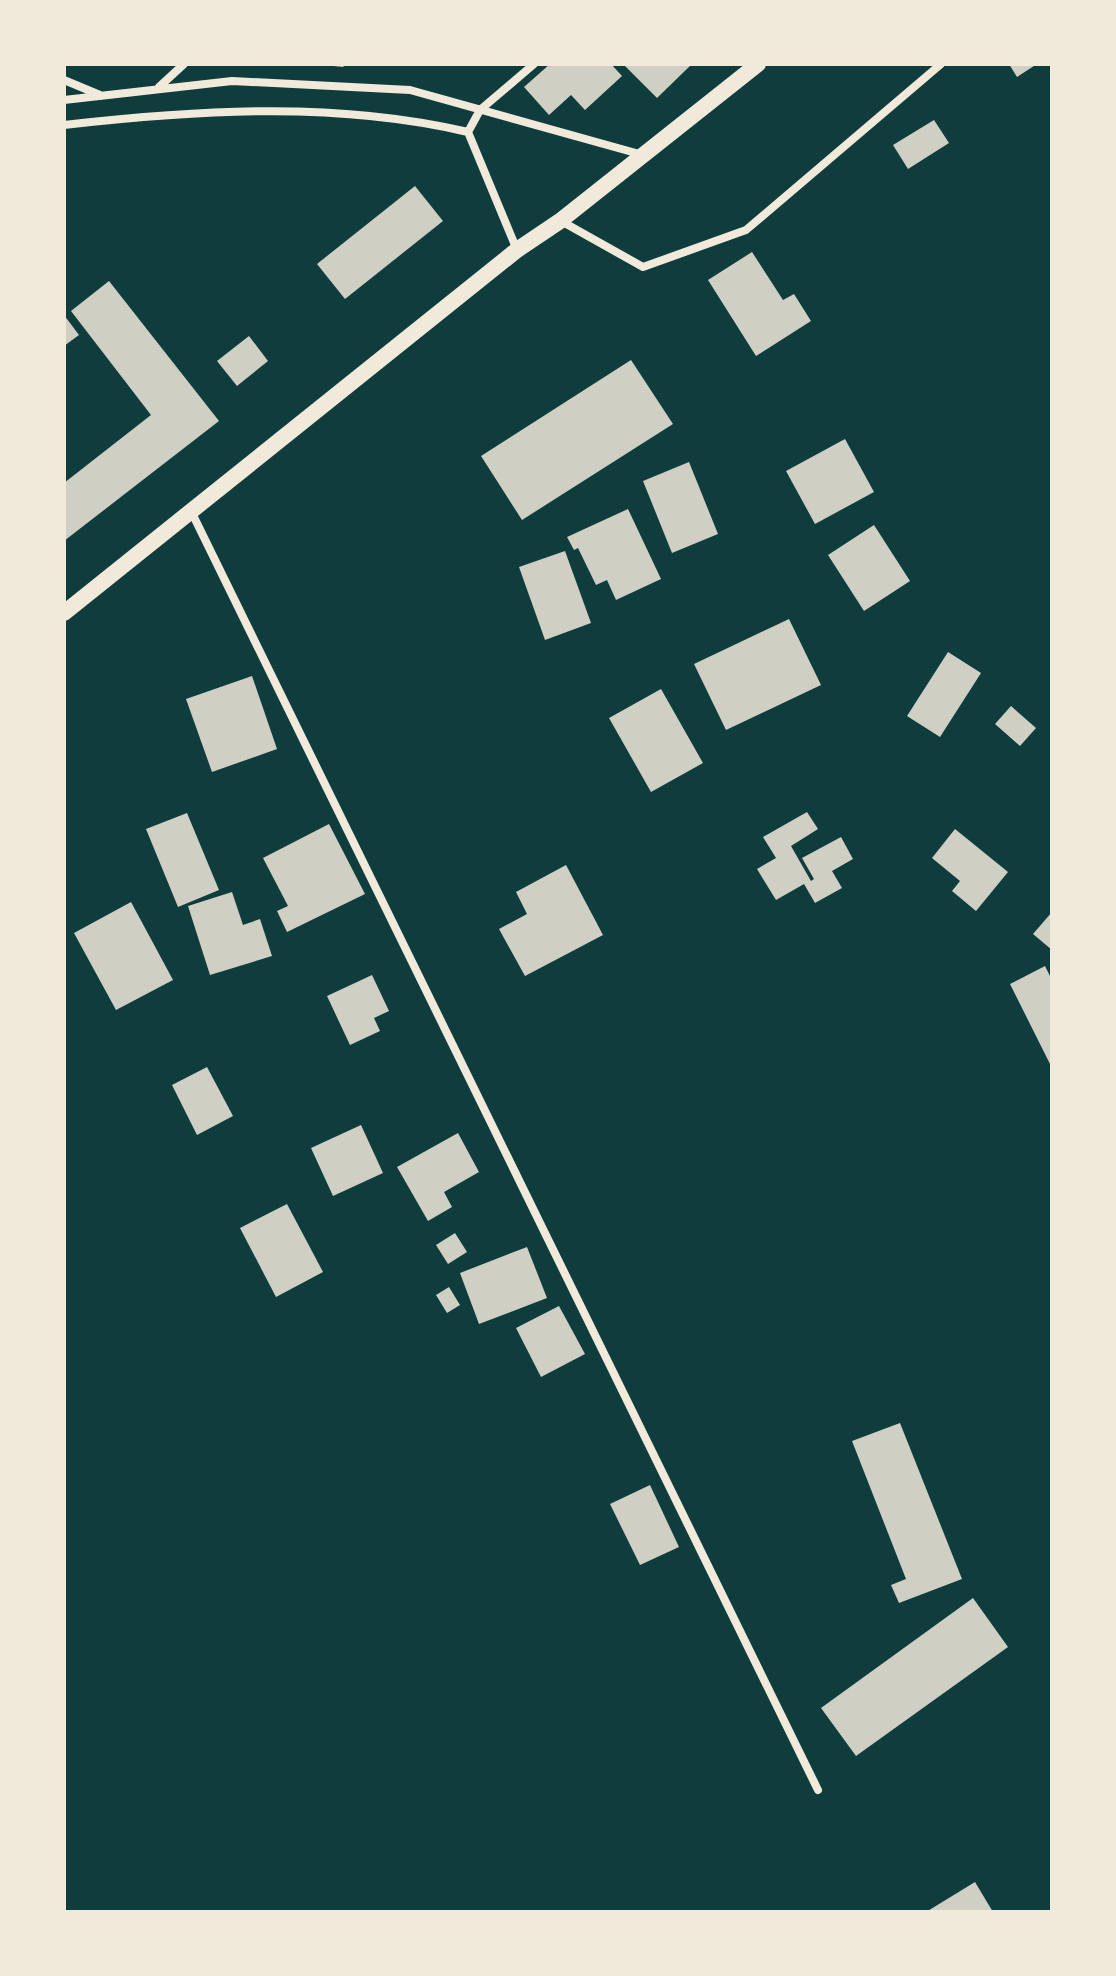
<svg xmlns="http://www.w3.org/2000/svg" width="1116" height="1976" font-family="Rubik,sans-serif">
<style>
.building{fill:#cfcfc3}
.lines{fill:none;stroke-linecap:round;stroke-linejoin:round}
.minor{stroke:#f1e9da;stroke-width:8}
.secondary{stroke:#f1e9da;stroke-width:16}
</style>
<rect width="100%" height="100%" fill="#0f3d3e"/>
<path class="building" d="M315,64H346L343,67Z
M550,64H611L622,76L585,110L571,95L549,115L524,87Z
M623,64H692L657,98Z
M1009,64H1037L1017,77Z
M934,120L949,143L908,169L893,145Z
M415,186L443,221L345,299L317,264Z
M752,252L783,300L794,294L811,321L756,356L708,280Z
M109,281L219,421L64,541V483L151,415L71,311Z
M64,315L79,335L64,346Z
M249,336L268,361L237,386L217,361Z
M631,360L673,424L522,520L481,456Z
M845,439L874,492L815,524L786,471Z
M689,462L718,534L672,553L643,481Z
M628,509L661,579L616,600L607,580L596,585L578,548L574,550L567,537Z
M874,525L910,581L864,611L828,555Z
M565,551L591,623L545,640L519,567Z
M789,619L821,685L726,730L694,664Z
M948,652L981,673L940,737L907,716Z
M252,676L277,749L212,772L186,699Z
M661,689L703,763L651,792L609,718Z
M1011,706L1036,728L1020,746L995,724Z
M807,812L818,829L791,846L811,881L814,879L802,858L841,837L853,859L832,871L842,888L815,903L804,884L776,900L757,869L776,858L763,837Z
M187,813L219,890L178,907L146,829Z
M329,824L365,894L287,932L277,911L288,906L263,858Z
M955,829L1008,872L976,911L952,891L960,881L932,858Z
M566,865L603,935L525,976L499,929L527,914L516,892Z
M232,892L243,925L260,919L272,956L210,975L188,906Z
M131,902L173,980L116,1010L74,933Z
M1052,912V950L1033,934Z
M1045,966L1052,980V1068L1010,984Z
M372,975L389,1011L374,1018L380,1031L350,1045L327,996Z
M207,1067L233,1116L197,1135L172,1085Z
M361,1125L383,1173L333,1196L311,1148Z
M458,1133L479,1172L444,1192L452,1207L428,1221L397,1167Z
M287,1204L323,1272L276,1297L240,1228Z
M455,1233L467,1252L448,1264L436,1245Z
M527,1247L547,1298L479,1324L460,1273Z
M449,1287L460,1305L447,1313L436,1295Z
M559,1306L585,1354L541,1377L516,1328Z
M900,1423L962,1579L899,1603L891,1585L906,1579L852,1441Z
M650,1485L679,1547L640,1565L610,1504Z
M973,1598L1008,1647L856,1756L821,1708Z
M975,1882L993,1912H926Z"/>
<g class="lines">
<path class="minor" d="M64,80L100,95
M159,87L184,64
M64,100L232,81L410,90L643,155
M64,125C198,110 336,101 468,132L517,250
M468,132L480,110L534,64
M561,221L643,267L746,230L941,64
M191,511L818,1790"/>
<path class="secondary" d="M64,613L517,250L560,221L758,64"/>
</g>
<rect width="1116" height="1976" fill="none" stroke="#f1e9da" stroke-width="132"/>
</svg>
